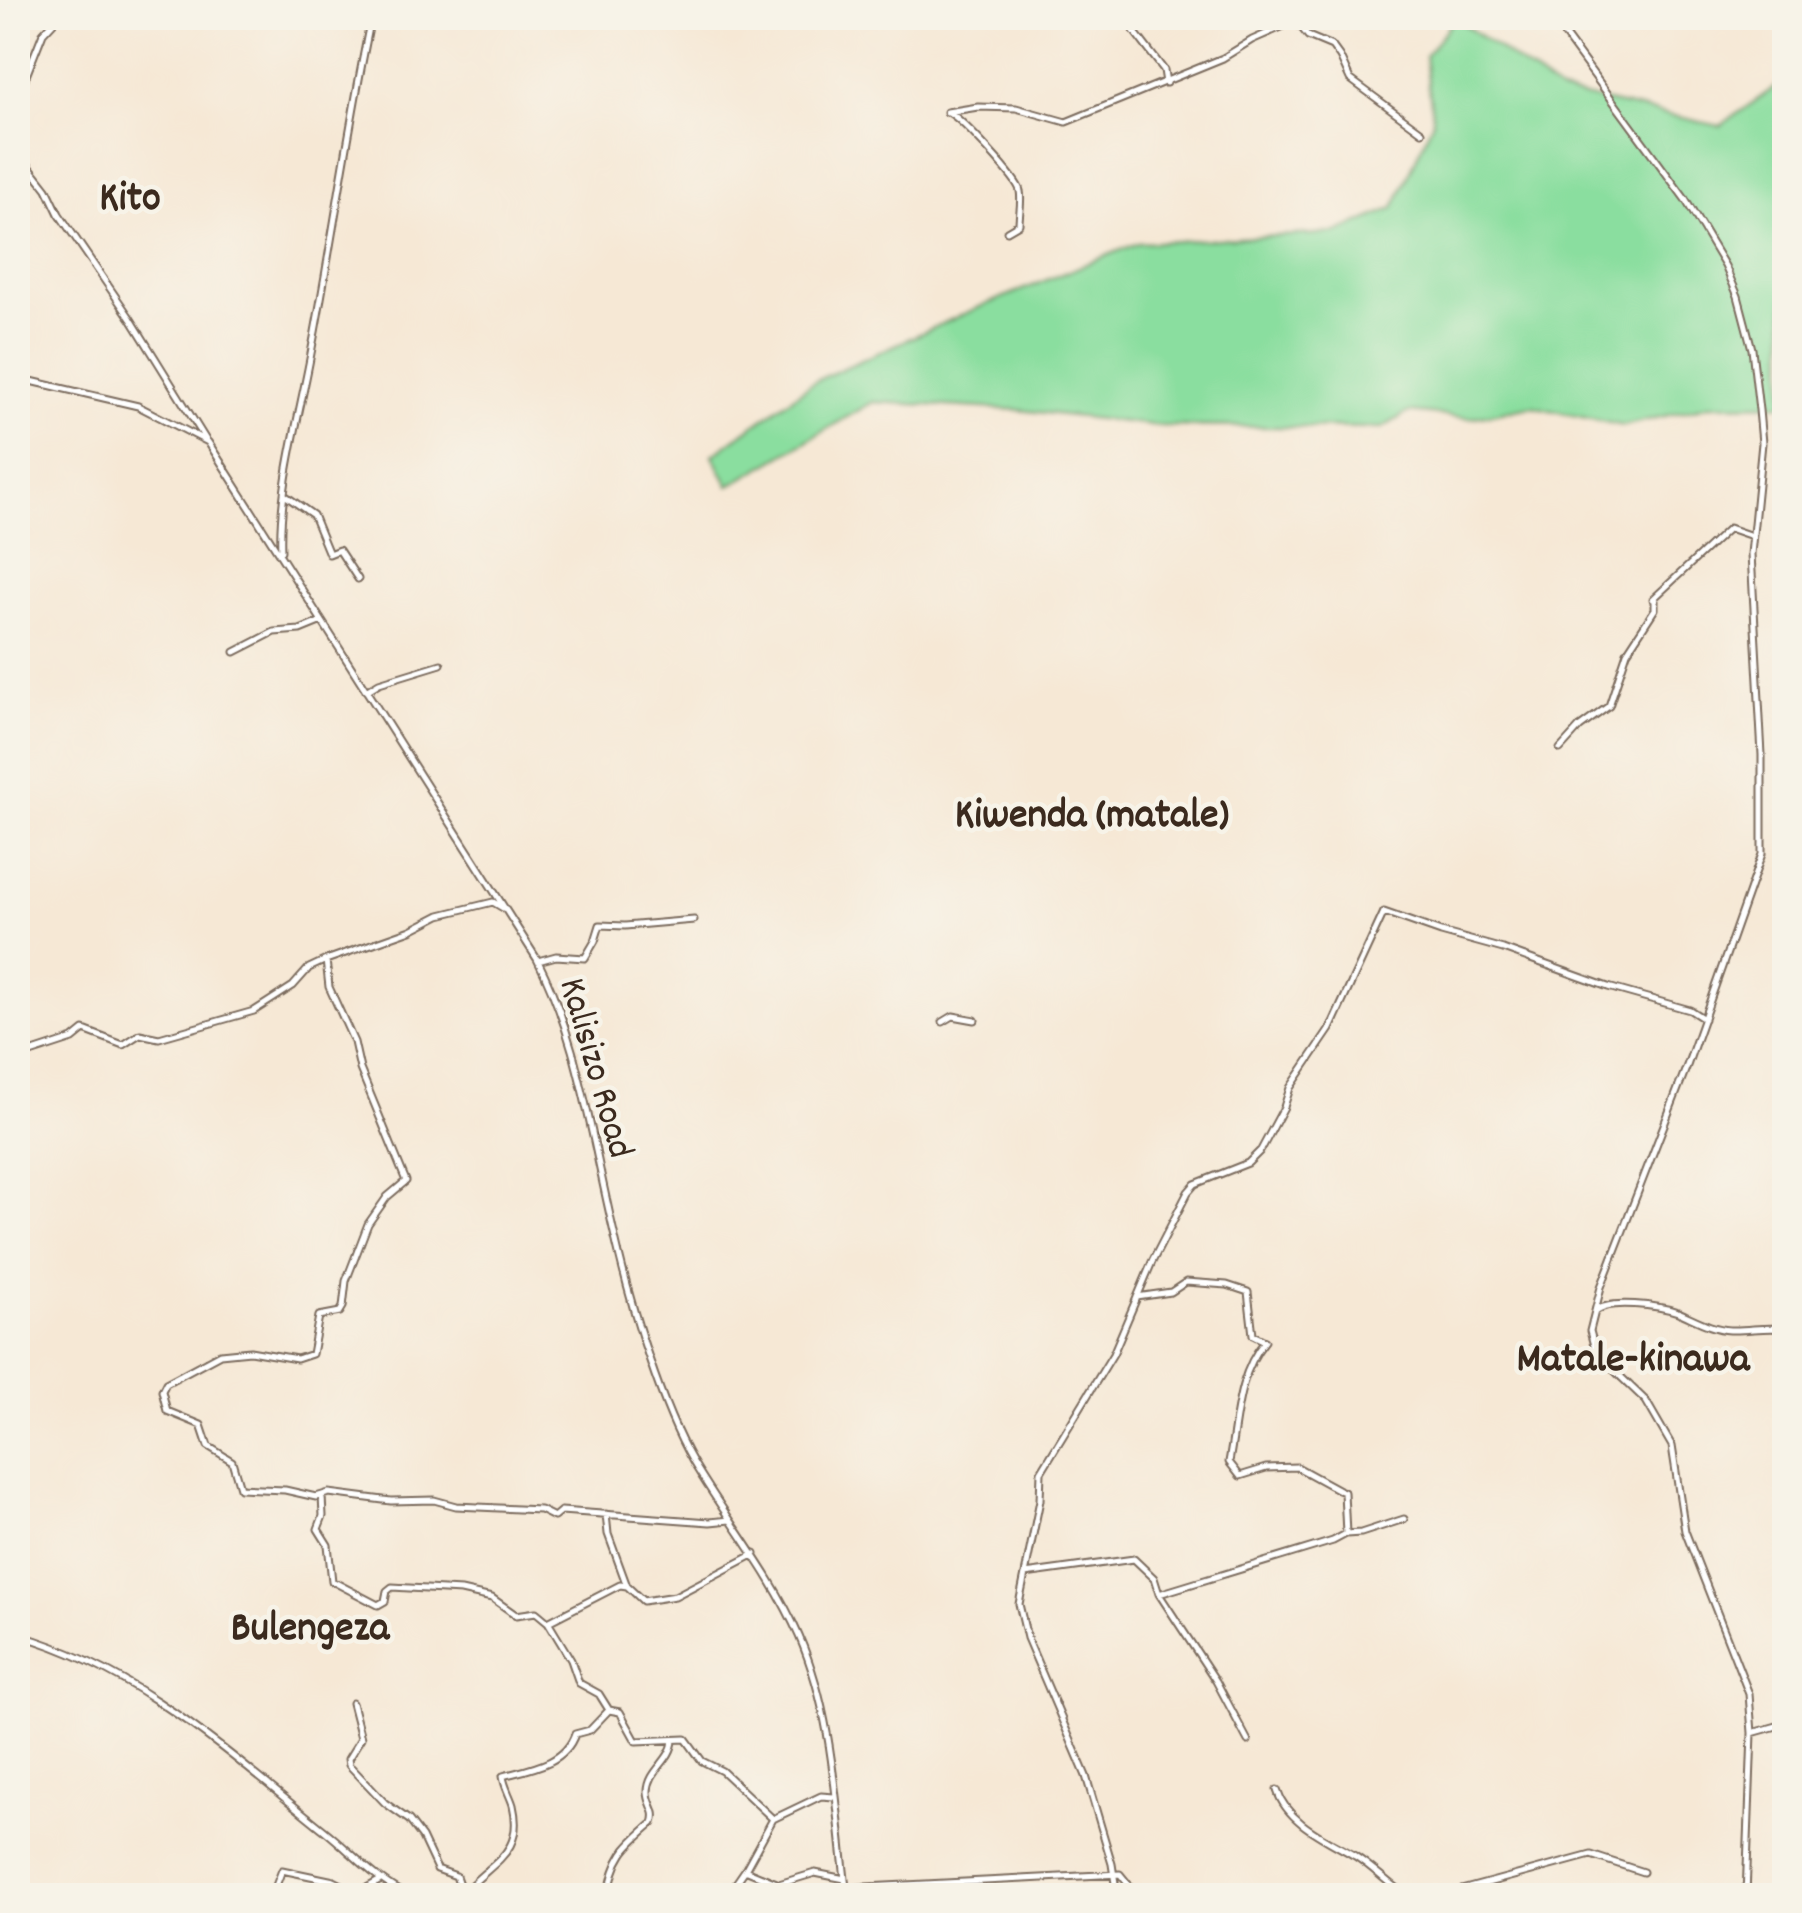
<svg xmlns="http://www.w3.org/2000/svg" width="1802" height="1913" font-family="Dekko,sans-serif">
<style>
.green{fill:#8ade9f;stroke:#62845e;stroke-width:2.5}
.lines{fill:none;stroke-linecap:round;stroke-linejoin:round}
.minor-casing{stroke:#7c6c5e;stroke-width:9}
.minor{stroke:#fff;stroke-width:5}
.labels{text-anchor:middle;stroke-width:9;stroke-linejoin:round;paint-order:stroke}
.street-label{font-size:38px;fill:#3b2a1e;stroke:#f7f3e8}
.quarter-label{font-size:42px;font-weight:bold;fill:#3b2a1e;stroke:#f7f3e8}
</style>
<rect width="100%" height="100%" fill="#f7f3e8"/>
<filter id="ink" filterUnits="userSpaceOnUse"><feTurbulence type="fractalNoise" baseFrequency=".01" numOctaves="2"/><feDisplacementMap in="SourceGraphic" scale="20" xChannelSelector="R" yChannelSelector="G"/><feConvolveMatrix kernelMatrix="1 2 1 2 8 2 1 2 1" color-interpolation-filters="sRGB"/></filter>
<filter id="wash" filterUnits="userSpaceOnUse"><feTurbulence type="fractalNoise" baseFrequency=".0048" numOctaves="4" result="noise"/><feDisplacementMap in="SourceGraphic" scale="40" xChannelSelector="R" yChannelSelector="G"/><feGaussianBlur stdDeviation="2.25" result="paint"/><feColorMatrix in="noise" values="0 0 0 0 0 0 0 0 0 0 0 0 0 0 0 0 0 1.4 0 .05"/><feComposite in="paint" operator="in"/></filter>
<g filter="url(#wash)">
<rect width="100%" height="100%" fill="#f6e8d5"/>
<path class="green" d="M1455,18L1560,92L1720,126L1784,81V404L1710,405L1623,426L1532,406L1470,418L1409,412L1382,428L1160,426L1019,410L873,402L729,486L713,455L815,381L975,309L1138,243L1337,233L1394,208L1433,121L1425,56Z"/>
</g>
<g filter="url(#ink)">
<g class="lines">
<defs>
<path id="minor" d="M1124,18L1164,70L1166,83
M1552,18L1685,199L1725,266L1738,296L1752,349L1759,410L1762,443L1751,554L1762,755V854L1688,1063L1601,1287L1590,1331L1596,1353L1646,1401L1672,1446L1685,1531L1749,1694L1752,1733L1746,1896
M1296,21L1308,36L1332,46L1340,57L1350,79L1422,132
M18,96L43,33L57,18
M947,112L978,107L1016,108L1066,122L1223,58L1252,40L1302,18
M950,113C962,120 1018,179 1020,191C1022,201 1019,214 1019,224L1007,231
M18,152L47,189L59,214L131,319L206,440
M18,378L138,406L208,442L537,959C567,1018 581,1081 595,1146C610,1217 625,1289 649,1358C661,1394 674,1429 693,1462C728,1521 772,1574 799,1636C834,1716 836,1810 847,1896
M286,496L313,515L329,554L339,550L358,579
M281,551C278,489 301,410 312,348C333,238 348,127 371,18
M1653,599L1729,528L1752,536
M235,652L274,632L300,630L322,621
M366,691L379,683L441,664
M1560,749L1580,727L1609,706L1627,652L1655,609V600
M326,960L329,987L354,1042L360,1069L406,1181L387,1197L368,1224L346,1281L343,1307L340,1312L319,1316L312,1354L297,1359L250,1351L220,1354L166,1383L162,1391L167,1411L201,1425L208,1446L232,1461L240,1488L285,1490L316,1497L329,1493L391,1501L434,1500L456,1506L540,1510L554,1517L561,1511L710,1522L730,1520
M538,961L556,956L585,958L595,941L600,925L625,926L694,920
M943,1022L953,1016L975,1020
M18,1057L73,1039L84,1030L123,1045L140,1034L159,1038L254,1011L293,986L309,968L326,960L411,930L440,915L493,902L503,908
M1137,1297L1171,1292L1186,1282L1227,1285L1248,1292L1253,1335L1265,1341C1237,1375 1237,1420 1229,1462L1240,1476L1266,1468L1297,1467L1339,1490L1344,1492L1346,1534L1361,1533L1404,1519
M1595,1312C1608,1298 1660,1306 1678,1312C1695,1319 1711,1329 1730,1330C1748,1331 1766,1326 1784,1329
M322,1496L323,1516L318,1529L328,1545L332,1581L378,1605L385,1601L387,1591L392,1587L461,1591L492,1598L516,1615L536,1612L548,1622
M606,1514L608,1534L627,1586
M755,1554L675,1596L643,1601L627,1586L620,1585L548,1622L571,1660L579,1683L599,1694L609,1710L620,1712L636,1741L686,1739L702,1761L722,1771L773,1819L821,1796L834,1797
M1025,1574L1134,1559L1154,1578L1159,1594L1216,1681L1248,1741
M1159,1594L1333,1541L1346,1534
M18,1635C137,1668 230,1755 324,1830C354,1854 373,1878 408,1896
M352,1703L361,1738L348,1759L349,1765L385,1803L409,1820L422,1837L437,1869L456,1876L462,1893
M1752,1733L1784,1724
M1277,1790C1287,1823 1328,1840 1355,1856C1374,1868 1388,1884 1407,1896
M773,1819L745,1870L779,1884L815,1873L845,1879
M846,1888L1120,1874L1138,1896
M462,1895C489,1862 525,1856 513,1805C510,1795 504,1786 503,1776C530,1769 565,1764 575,1734L590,1730L609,1710
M272,1896L282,1870L334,1881L358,1893L379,1881
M609,1896C613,1858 626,1846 653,1823C658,1810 648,1805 648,1792C648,1770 672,1761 673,1740
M727,1896L745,1870
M1117,1896L1112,1864L1086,1776L1027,1638L1019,1604L1040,1500L1041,1472L1113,1354L1152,1262L1188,1192L1195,1184L1248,1163L1261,1150L1284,1107L1290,1088L1330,1029L1384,912L1441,932L1503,949L1608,987L1690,1010L1704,1019
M1426,1896L1427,1894
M1439,1896L1591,1855L1643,1872"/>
</defs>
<use href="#minor" class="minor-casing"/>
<use href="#minor" class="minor"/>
</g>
</g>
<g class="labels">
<g class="street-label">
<text transform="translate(599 1067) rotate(74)" y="13">Kalisizo Road</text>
</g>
<g class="quarter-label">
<text x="130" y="209">Kito</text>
<text x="1092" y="826">Kiwenda (matale)</text>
<text x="1633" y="1370">Matale-kinawa</text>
<text x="310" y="1639">Bulengeza</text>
</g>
</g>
<rect width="1802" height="1913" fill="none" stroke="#f7f3e8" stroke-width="60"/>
</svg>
